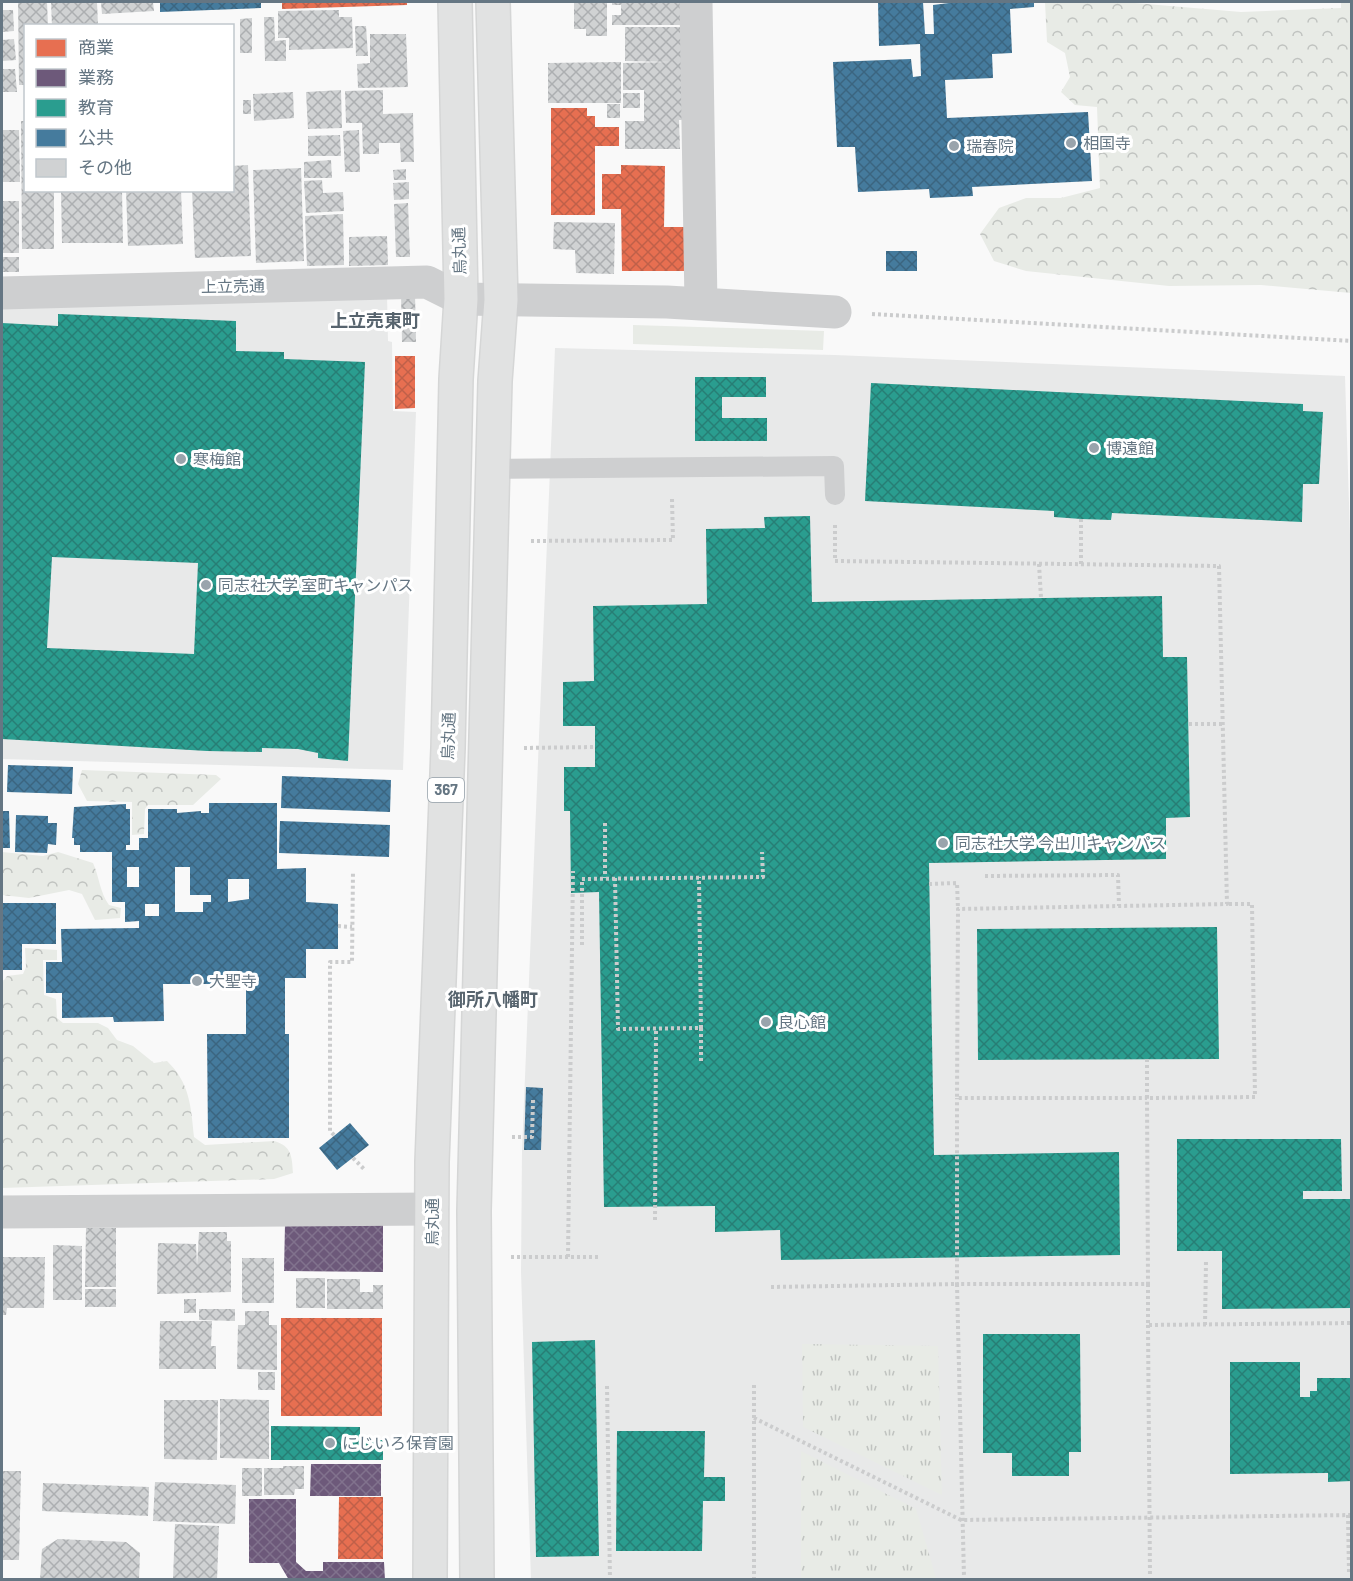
<svg xmlns="http://www.w3.org/2000/svg" width="1353" height="1581" font-family="Barlow,'Noto Sans JP',sans-serif">
<style>
.built{fill:#e8e9e9}
.grass{fill:url(#grass-tufts)}
.forest{fill:url(#forest-crowns)}
.park{fill:#e8ebe6}
.shops{fill:url(#shops-cross-hatch)}
.offices{fill:url(#offices-cross-hatch)}
.schools{fill:url(#schools-cross-hatch);fill-rule:evenodd}
.public{fill:url(#public-cross-hatch);fill-rule:evenodd}
.building{fill:url(#building-cross-hatch)}
.lines{fill:none;stroke-linecap:round;stroke-linejoin:round}
.trunk-casing{stroke:#d5d6d6;stroke-width:36}
.path{stroke:#cbcccd;stroke-width:4;stroke-dasharray:3 3;stroke-linecap:butt}
.service{stroke:#cecfd0;stroke-width:20}
.minor{stroke:#cecfd0;stroke-width:33}
.trunk{stroke:#e1e2e2;stroke-width:33}
.poi-dot{fill:#99a4ac;stroke:#fff;stroke-width:2}
.labels{text-anchor:middle;stroke-width:6;stroke-linejoin:round;paint-order:stroke}
.shield{fill:#fff;stroke:#939fa8;stroke-width:1.5}
.shield-label{font-size:15px;font-weight:bold;fill:#657683}
.poi-label{font-size:16px;fill:#657683;stroke:#fff;text-anchor:start}
.street-label{font-size:16px;fill:#657683;stroke:#fff}
.neighbourhood-label{font-size:18px;font-weight:bold;fill:#57646e;stroke:#fff}
</style>
<defs>
<pattern id="grass-tufts" width="24" height="20" patternUnits="userSpaceOnUse" patternTransform="scale(1.5)"><rect width="24" height="20" fill="#e8ebe6"/><path d="M3 7l-1-3M5 7V3M7 7l1-3M15 17l-1-3M17 17v-4M19 17l1-3" fill="none" stroke="#c0c3c0"/></pattern>
<pattern id="forest-crowns" width="20" height="18" patternUnits="userSpaceOnUse" patternTransform="scale(1.5)"><rect width="20" height="18" fill="#e8ebe6"/><path d="M2 6a3 3 0 1 1 6 0M12 15a3 3 0 1 1 6 0" fill="none" stroke="#c0c3c0"/></pattern>
<pattern id="shops-cross-hatch" width="8" height="8" patternUnits="userSpaceOnUse" patternTransform="scale(1.5)"><rect width="8" height="8" fill="#e76f51"/><path d="M0 0l8 8M0 8l8-8" fill="none" stroke="#bf6049"/></pattern>
<pattern id="offices-cross-hatch" width="8" height="8" patternUnits="userSpaceOnUse" patternTransform="scale(1.5)"><rect width="8" height="8" fill="#6d597a"/><path d="M0 0l8 8M0 8l8-8" fill="none" stroke="#81728d"/></pattern>
<pattern id="schools-cross-hatch" width="8" height="8" patternUnits="userSpaceOnUse" patternTransform="scale(1.5)"><rect width="8" height="8" fill="#2a9d8f"/><path d="M0 0l8 8M0 8l8-8" fill="none" stroke="#277e75"/></pattern>
<pattern id="public-cross-hatch" width="8" height="8" patternUnits="userSpaceOnUse" patternTransform="scale(1.5)"><rect width="8" height="8" fill="#457b9d"/><path d="M0 0l8 8M0 8l8-8" fill="none" stroke="#3b6580"/></pattern>
<pattern id="building-cross-hatch" width="8" height="8" patternUnits="userSpaceOnUse" patternTransform="scale(1.5)"><rect width="8" height="8" fill="#d0d2d3"/><path d="M0 0l8 8M0 8l8-8" fill="none" stroke="#acafb1"/></pattern>
</defs>
<rect width="100%" height="100%" fill="#f9f9f9"/>
<path class="built" d="M387,294L388,341L392,342L393,411L416,412L403,770L2,759V306Z
M555,348L835,355L1345,376L1352,599L1351,1579L531,1580L521,1272L522,1150Z"/>
<path class="grass" d="M802,1344L938,1346L942,1495L803,1427Z
M801,1451L916,1509L936,1578L801,1579Z"/>
<path class="forest" d="M1045,2H1123L1241,12L1341,8V2H1351V293L1261,285L1169,286L1026,271L994,261L980,234L999,208L1026,198H1061L1100,188L1097,107L1075,105L1061,92L1070,77L1065,53L1047,42Z
M82,770L216,775L221,779L193,805H148L145,809L144,834L132,835V802L87,801L78,784Z
M2,852L43,856L58,852L93,863C99,876 100,893 109,905L121,908L120,918L95,920L82,894L69,890L29,898L2,895Z
M25,948L57,950V960H43L44,995L56,999L57,1018L63,1023H98L108,1028L117,1040L133,1046L154,1063L167,1061C190,1083 191,1107 194,1137L205,1145L274,1141C292,1146 292,1157 293,1173L274,1179L2,1188V983L7,976L23,974L26,967Z"/>
<path class="park" d="M633,325L824,331L823,350L633,344Z"/>
<path class="shops" d="M282,2H407V5L282,9Z
M551,108H587V116H595V127H619V146H595V215H551Z
M621,165L665,166L664,227H685V271H622L621,209H602V174H621Z
M395,356H415V408L395,409Z
M281,1318H382V1416H281Z
M339,1497H383V1559H338Z"/>
<path class="offices" d="M285,1224H383V1272L284,1271Z
M311,1464H381V1496H310Z
M249,1499H296V1562L306,1571H323V1562H384L385,1580H289L279,1563H249Z"/>
<path class="schools" d="M58,314L236,321V351L284,352V359L365,362L348,761L318,758V753L298,749L262,748V752L207,751L2,739V323L58,326ZM52,557L198,563L194,654L47,648Z
M695,377H766V397H722V418H767V441H695Z
M871,383L1303,404V411L1323,412L1319,484H1303L1302,522L1112,513L1111,520L1081,519L1054,517V511L865,501Z
M810,516L812,602L1162,596L1163,657H1187L1190,817L1166,818V859L929,863L934,1155L1119,1152L1120,1255L781,1260L780,1230L715,1232V1206L604,1207L599,892L571,893L570,811H564V767H595V726H563V682L594,681L593,606L707,604L706,529L765,528L764,517Z
M1217,927L1219,1059L978,1060L977,929Z
M1177,1139H1341L1342,1191H1303V1199H1352V1308L1222,1309V1251H1177Z
M983,1334H1080L1081,1452H1069V1476H1012V1453H983Z
M595,1340L599,1556L536,1557L532,1342Z
M1230,1362H1300V1397H1310V1391H1317V1378H1352V1481L1328,1482V1473L1230,1474Z
M271,1426L360,1427V1440H383V1460H271Z
M617,1431H705L704,1477H725V1501H703L702,1551H616Z"/>
<path class="public" d="M160,2H261V8L160,12Z
M878,2H923L925,34H934L933,5L957,2H1034V7L1010,9L1012,53L992,54L993,78L945,80L947,118L1088,112L1092,181L972,187L973,196L930,198L929,189L858,192L855,147H837L833,62L911,59L913,77L921,76L920,44L879,46Z
M886,251H917V271H886Z
M8,765L73,767L72,794L7,792Z
M282,776L391,780L390,812L281,808Z
M209,803H277V869L306,868V902L338,904V949H306V978H285V1034H289V1138H208L207,1034H246V984H163L164,1021L114,1022L113,1017L62,1018V993H46V962H62L61,929L139,928V921L125,922V902H112V852H80V845H74V838H72L74,807L126,804V809H130V845H126V850H139V838H148V809H177V813L201,811V813H209ZM127,867H139V887H127ZM175,867H190V895H211V902H203V912H175ZM228,879H249V899L228,902ZM145,904H159V916H145Z
M2,811H9L10,848H2Z
M16,815L48,816V823H57L56,845L48,844L47,853L15,852Z
M280,821L390,825L389,857L279,853Z
M2,903H56V944H22V970H2Z
M526,1087L543,1088L541,1150H524Z
M350,1123L369,1145L337,1170L319,1148Z"/>
<path class="building" d="M18,2H47L48,26H26V85H19Z
M51,2H97L98,26H52Z
M101,2H153L154,11L102,14Z
M574,2H607V36H586V29H574Z
M612,2H687V25H612V15H621V5H612Z
M2,10H13L14,31L2,32Z
M339,10V17H352L353,48L289,50V38H278V11Z
M264,17H274L275,41L286,40V61H265Z
M252,18V53H240V19Z
M355,26H366L368,56H356Z
M625,27H689L687,120H679L680,149H625V121H644V90H623V63L672,62L625,61Z
M370,34H406L408,87L358,88L357,64L370,63Z
M14,39L16,60L2,61V40Z
M621,62V103H548V63Z
M2,69H15L17,92H2Z
M341,90L342,128L308,129L306,92Z
M383,90V114L413,113L414,162H401L400,143H379V154H363L362,123H346L345,91Z
M293,92L294,118L254,121L253,94Z
M623,93H640V108H623Z
M243,100H251V114H243Z
M607,104H620V118H607Z
M21,121H26V190H54V249H22Z
M2,130H19L20,182H2Z
M359,130L360,172H345L343,131Z
M340,135L341,156H308V136Z
M331,160L332,178H304V162Z
M248,165L251,256L195,258L192,190H232V166Z
M301,168L304,261L256,263L253,170Z
M406,169V180H394L393,170Z
M322,180L323,193L343,192L344,211L306,213L304,181Z
M409,182V199L394,200L393,183Z
M61,190H122L123,243H62Z
M126,190H181L183,244L128,246Z
M2,201H19V253H2Z
M408,203L410,257H396L394,204Z
M343,214L344,265L307,266L305,216Z
M554,222L615,223L614,274L576,273L575,250L553,249Z
M387,236L388,265L349,266V237Z
M2,257H19V272H2Z
M401,293H415L416,342H402Z
M86,1228H116V1287H85Z
M199,1232H227V1241H231V1292L157,1294L158,1243L196,1244L197,1266Z
M53,1245L82,1246V1300H53Z
M2,1257H45L44,1308H7L6,1315H2Z
M242,1258H274V1303H242Z
M296,1278H325V1308H296Z
M327,1279H360V1292H373V1285H383V1309H327Z
M85,1289H116V1307H85Z
M184,1299H196V1313H184Z
M199,1309H235V1321L199,1320Z
M245,1311H269V1325H277V1370L237,1369L238,1325H245Z
M160,1321H212L211,1346H216V1369H159Z
M258,1372H275V1390H258Z
M220,1399L269,1400V1459L220,1458Z
M164,1400H218L217,1460L164,1459Z
M283,1466H304V1489H295L294,1495H264V1468H283Z
M242,1468H262V1496H242Z
M2,1471H21L19,1560H2Z
M155,1482L236,1485L235,1524L153,1521Z
M43,1483L149,1487L148,1516L42,1511Z
M175,1524L219,1526L217,1580H173Z
M58,1539L126,1542L140,1553L139,1580H40L42,1549Z"/>
<g class="lines">
<defs>
<path id="trunk" d="M430,1580L432,1162L448,748L456,379L461,299L455,2
M477,1580L474,1211L495,381L501,300L493,2"/>
</defs>
<use href="#trunk" class="trunk-casing"/>
<path class="path" d="M872,314L1352,341
M1081,519V564
M835,525V561L1219,566L1227,904L958,909L957,1098H1147L1148,1284H957V1098
M531,541L673,540L672,499
M1039,564L1041,598
M1189,724H1222
M524,748L595,747
M605,823V878
M985,876L1118,875L1119,906
M615,878L618,1029L701,1028L699,877
M929,884L957,883L958,909
M338,926L352,927
M582,945V879L763,877L762,852
M701,1028V1063
M1147,1059V1098L1255,1097L1252,904H1227
M334,1135L330,1131V962H352L353,871
M512,1137H532L533,1100
M353,1158L365,1170
M655,1220L656,1029
M511,1257H599
M568,1257L573,871
M1148,1284V1325L1352,1323
M771,1287L957,1284L964,1577
M1148,1325L1150,1575
M1205,1325L1206,1261
M754,1385V1580
M607,1386L610,1580
M754,1418L961,1520L1352,1515
M1348,1515L1349,1572"/>
<path class="service" d="M493,469L834,466L835,495"/>
<path class="minor" d="M696,2L701,304
M2,293L427,282L461,299L667,302L835,312
M2,1212L432,1209"/>
<use href="#trunk" class="trunk"/>
</g>
<g class="poi-dot">
<circle cx="1071" cy="143" r="6"/>
<circle cx="954" cy="146" r="6"/>
<circle cx="1094" cy="448" r="6"/>
<circle cx="181" cy="459" r="6"/>
<circle cx="206" cy="585" r="6"/>
<circle cx="943" cy="843" r="6"/>
<circle cx="197" cy="981" r="6"/>
<circle cx="766" cy="1022" r="6"/>
<circle cx="330" cy="1443" r="6"/>
</g>
<g class="labels">
<rect class="shield" x="428" y="778" width="36" height="24" rx="4.5"/>
<g class="shield-label">
<text x="446" y="795">367</text>
</g>
<g class="poi-label">
<text x="1083" y="149">相国寺</text>
<text x="966" y="152">瑞春院</text>
<text x="1106" y="454">博遠館</text>
<text x="193" y="465">寒梅館</text>
<text x="218" y="591">同志社大学 室町キャンパス</text>
<text x="955" y="849">同志社大学 今出川キャンパス</text>
<text x="209" y="987">大聖寺</text>
<text x="778" y="1028">良心館</text>
<text x="342" y="1449">にじいろ保育園</text>
</g>
<g class="street-label">
<text transform="translate(459 251) rotate(-92)" y="6">烏丸通</text>
<text transform="translate(233 286) rotate(-1)" y="6">上立売通</text>
<text transform="translate(448 736) rotate(-88)" y="6">烏丸通</text>
<text transform="translate(432 1222) rotate(-90)" y="6">烏丸通</text>
</g>
<g class="neighbourhood-label">
<text x="375" y="327">上立売東町</text>
<text x="493" y="1006">御所八幡町</text>
</g>
</g>
<rect width="1353" height="1581" fill="none" stroke="#657683" stroke-width="6"/>
<rect x="24" y="24" width="210" height="168" fill="#ffffff" stroke="#c1c8cd" stroke-width="1.5"/>
<rect x="36" y="39" width="30" height="18" fill="#e76f51" stroke="#c1c8cd" stroke-width="1.5"/>
<text x="78" y="54" font-size="18" fill="#657683">商業</text>
<rect x="36" y="69" width="30" height="18" fill="#6d597a" stroke="#c1c8cd" stroke-width="1.5"/>
<text x="78" y="84" font-size="18" fill="#657683">業務</text>
<rect x="36" y="99" width="30" height="18" fill="#2a9d8f" stroke="#c1c8cd" stroke-width="1.5"/>
<text x="78" y="114" font-size="18" fill="#657683">教育</text>
<rect x="36" y="129" width="30" height="18" fill="#457b9d" stroke="#c1c8cd" stroke-width="1.5"/>
<text x="78" y="144" font-size="18" fill="#657683">公共</text>
<rect x="36" y="159" width="30" height="18" fill="#d0d2d3" stroke="#c1c8cd" stroke-width="1.5"/>
<text x="78" y="174" font-size="18" fill="#657683">その他</text>
</svg>
